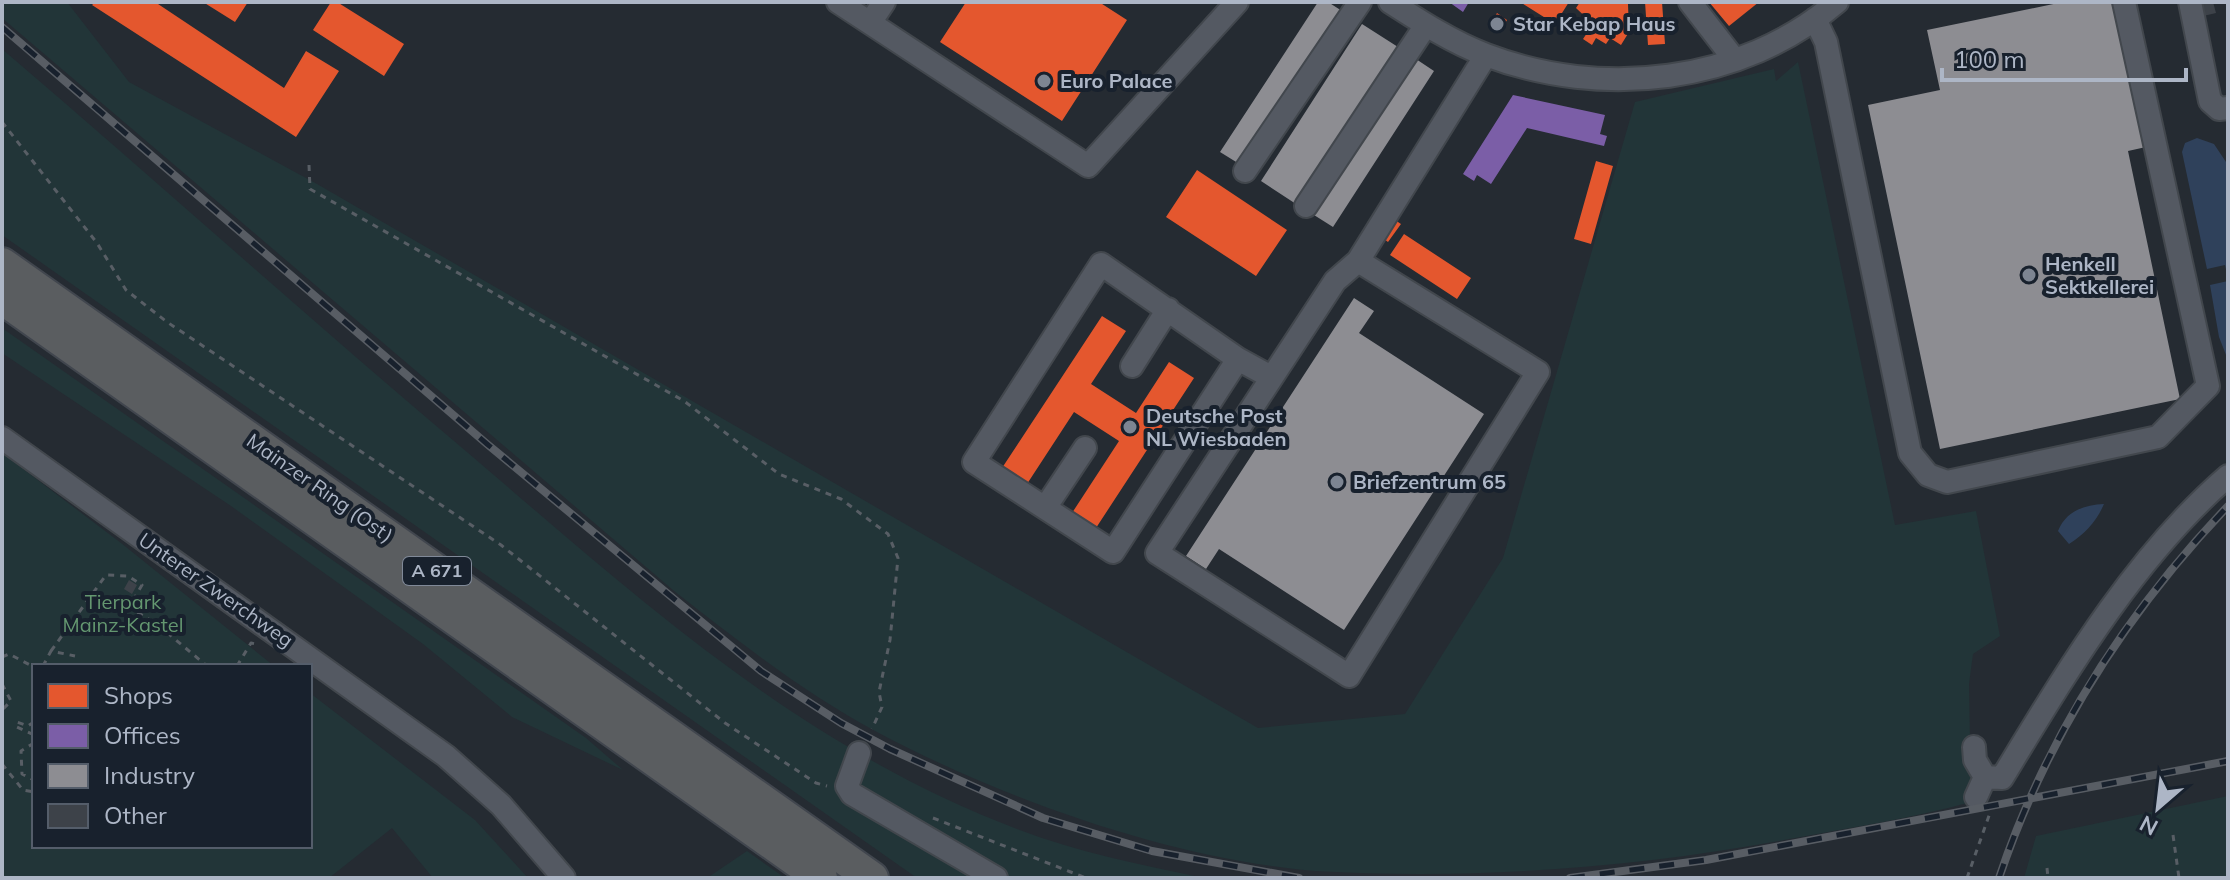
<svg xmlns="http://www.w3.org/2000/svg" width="2230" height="880" font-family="Mulish,sans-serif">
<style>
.green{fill:#223538}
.water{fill:#2f415b}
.shops{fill:#e4572e}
.offices{fill:#7b5ea7}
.industry{fill:#8d8d92}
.building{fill:#3d4249}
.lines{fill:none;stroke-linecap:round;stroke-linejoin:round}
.minor-casing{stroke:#42474d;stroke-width:26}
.highway-casing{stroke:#41464e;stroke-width:36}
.path{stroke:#585e65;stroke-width:3;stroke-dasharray:6 6;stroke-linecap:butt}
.minor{stroke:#545962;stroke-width:22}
.highway{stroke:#5a5d60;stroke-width:32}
.rail-casing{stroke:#585d64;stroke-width:8}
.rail{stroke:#18212d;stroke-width:5;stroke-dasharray:15;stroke-linecap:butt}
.poi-dot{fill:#7d8592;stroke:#18212d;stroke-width:3}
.labels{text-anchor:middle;stroke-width:8;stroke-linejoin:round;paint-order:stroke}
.shield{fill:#18212d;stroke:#808998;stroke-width:2}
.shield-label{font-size:18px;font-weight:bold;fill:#adb6c6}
.poi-label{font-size:20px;font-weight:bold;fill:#adb6c6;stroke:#18212d;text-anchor:start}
.street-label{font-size:20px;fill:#adb6c6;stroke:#18212d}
.park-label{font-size:20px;fill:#649770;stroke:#18212d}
</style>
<rect width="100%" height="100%" fill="#252b32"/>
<path class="green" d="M2,2H67L129,82L317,184L1258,728L1405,714L1503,558L1635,102L1774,69L1776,81L1798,62L1895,525L1976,511L2000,636L1973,654L1969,684L1971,802C1913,818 1854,827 1795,838C1637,868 1476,880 1315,871C1172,859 1003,799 877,732C804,693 738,641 673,590L2,18Z
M2,49C160,184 315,324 474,458C646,605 802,747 1017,829C1077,852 1141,865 1204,878H917L2,235Z
M2,328L586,738L623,770L512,717L423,644L231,506L2,353Z
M2,453L121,543L274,666H34V846H310V693L475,820L528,878H433L392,828L329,878H2Z
M2228,796V878H2024L2036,836Z
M747,851L785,878H707Z"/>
<path class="water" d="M2197,138L2214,144L2228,165V278L2225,265L2207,269L2182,152L2185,143Z
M2228,281V360L2219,337L2210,285Z
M2104,504C2096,522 2086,533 2069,544L2058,531C2066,511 2084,505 2104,504Z"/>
<path class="shops" d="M95,2H155L284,88L306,51L339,71L296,137L92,5Z
M203,2H248L235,22Z
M331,2H337L404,44L384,76L313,30Z
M966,2H1099L1127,20L1062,121L940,42Z
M1520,2H1569L1555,24Z
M1580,2L1628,4L1629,32L1621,45L1610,38L1606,44L1596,38L1592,45L1583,39L1593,24L1576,8Z
M1645,2H1662L1665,44L1648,45Z
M1709,2H1759L1729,26Z
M1497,13L1507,20L1499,33L1489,26Z
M1596,161L1613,166L1591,244L1574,239Z
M1197,170L1287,230L1256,276L1166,217Z
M1392,218L1401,224L1388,242L1379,235Z
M1404,234L1471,278L1457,299L1390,255Z
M1102,316L1126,331L1091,384L1136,413L1169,362L1194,378L1096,528L1072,513L1119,441L1074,412L1027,484L1002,468Z"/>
<path class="offices" d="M1449,2H1469L1463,12Z
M1513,95L1605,115L1600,134L1607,136L1604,146L1527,128L1491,184L1477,175L1474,181L1463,174Z"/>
<path class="industry" d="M1318,2H1328L1342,11L1241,165L1220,152Z
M2063,2H2116L2146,147L2128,151L2180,399L1940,449L1868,105L1940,90L1927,30Z
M1362,24L1398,47L1296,204L1261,181Z
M1416,59L1434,71L1333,227L1314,215Z
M1354,298L1374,311L1359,333L1484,414L1344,630L1219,549L1206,569L1186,556Z"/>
<path class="building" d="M2191,2H2213L2216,13L2195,18Z
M129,580L137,585L132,594L124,589Z"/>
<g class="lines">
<defs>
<path id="minor" d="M838,2L1088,166L1237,2
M1390,2C1421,22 1452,42 1486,55C1601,99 1742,84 1837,2
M1690,2L1734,59
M2190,2L2210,101L2219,109L2228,108
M1815,19L1826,42L1910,453L1928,475L1947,482L2158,437L2208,386L2124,2
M870,23L884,2
M1245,171L1360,2
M1306,206L1426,25
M1358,261L1335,281L1157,553L1349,676L1538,372L1358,261L1486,55
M1238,359L1101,264L974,462L1113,552L1238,359L1271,377
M1132,366L1168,309
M2,438L446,756L501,805L564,878
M1045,508L1085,448
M1974,747L1975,760L1985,777
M859,753L847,786L852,794L996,878
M1976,797L1985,777L2002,778C2066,673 2134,557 2228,476"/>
<path id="highway" d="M2,264L872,878
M2,298L821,878"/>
</defs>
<use href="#minor" class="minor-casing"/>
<use href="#highway" class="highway-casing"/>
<path class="path" d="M2,122L97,243L126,290L167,322L501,545L725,723L816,783L827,786
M309,165L310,189L684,401L779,474L841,499L888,534L898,558L890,640L879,692L882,707L872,729
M51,651L106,575L128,576L142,585L129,607L158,625L207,666
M2,657L9,654L34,667
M43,666L51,651L75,656
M237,666L251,643L256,644
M2,684L11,701L2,710
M34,722L28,726L17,722V727L34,735
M34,743L21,751L22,774L34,780
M2,764L23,790L34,792
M933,818L1086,878
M2173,835L2179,878
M2047,868L2048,878
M1967,878L1991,810"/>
<use href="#minor" class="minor"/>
<use href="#highway" class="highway"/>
<defs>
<path id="rail" d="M2,27L487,444L761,671L841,723L890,749L1043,818L1152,851L1299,878
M1570,878L1706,860L2228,761
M1999,878C2047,736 2124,615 2228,506"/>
</defs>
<use href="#rail" class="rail-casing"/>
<use href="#rail" class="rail"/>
</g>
<g class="poi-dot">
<circle cx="1497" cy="24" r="8"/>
<circle cx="1044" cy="81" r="8"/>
<circle cx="2029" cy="275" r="8"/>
<circle cx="1130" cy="427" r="8"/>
<circle cx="1337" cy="482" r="8"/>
</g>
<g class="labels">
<rect class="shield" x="403" y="557" width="68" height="28" rx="6"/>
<g class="shield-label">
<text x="437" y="577">A 671</text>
</g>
<g class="poi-label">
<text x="1513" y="31">Star Kebap Haus</text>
<text x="1060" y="88">Euro Palace</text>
<text x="2045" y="271">Henkell<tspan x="2045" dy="23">Sektkellerei</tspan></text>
<text x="1146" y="423">Deutsche Post<tspan x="1146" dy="23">NL Wiesbaden</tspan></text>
<text x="1353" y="489">Briefzentrum 65</text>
</g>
<g class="street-label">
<text transform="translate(320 488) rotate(35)" y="7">Mainzer Ring (Ost)</text>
<text transform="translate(216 590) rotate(35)" y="7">Unterer Zwerchweg</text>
</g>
<g class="park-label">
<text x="123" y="609">Tierpark<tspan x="123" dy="23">Mainz-Kastel</tspan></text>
</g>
</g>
<rect width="2230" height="880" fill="none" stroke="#adb6c6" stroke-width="8"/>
<rect x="32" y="664" width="280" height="184" fill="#18212d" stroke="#545d6a" stroke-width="2"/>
<rect x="48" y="684" width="40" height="24" fill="#e4572e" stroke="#545d6a" stroke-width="2"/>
<text x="104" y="704" font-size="24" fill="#adb6c6">Shops</text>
<rect x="48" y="724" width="40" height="24" fill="#7b5ea7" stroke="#545d6a" stroke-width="2"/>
<text x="104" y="744" font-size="24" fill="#adb6c6">Offices</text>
<rect x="48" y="764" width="40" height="24" fill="#8d8d92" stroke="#545d6a" stroke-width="2"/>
<text x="104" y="784" font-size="24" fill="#adb6c6">Industry</text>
<rect x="48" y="804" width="40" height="24" fill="#3d4249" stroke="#545d6a" stroke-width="2"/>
<text x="104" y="824" font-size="24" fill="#adb6c6">Other</text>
<g transform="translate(2158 808) rotate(208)" stroke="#18212d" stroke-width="6" paint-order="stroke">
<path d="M0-6L14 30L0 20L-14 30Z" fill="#adb6c6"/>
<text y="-12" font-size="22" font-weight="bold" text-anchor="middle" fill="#adb6c6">N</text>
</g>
<path d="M1942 68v12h244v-12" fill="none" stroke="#adb6c6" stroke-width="4"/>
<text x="1954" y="68" font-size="24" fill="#adb6c6" stroke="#18212d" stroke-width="6" paint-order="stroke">100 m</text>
</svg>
